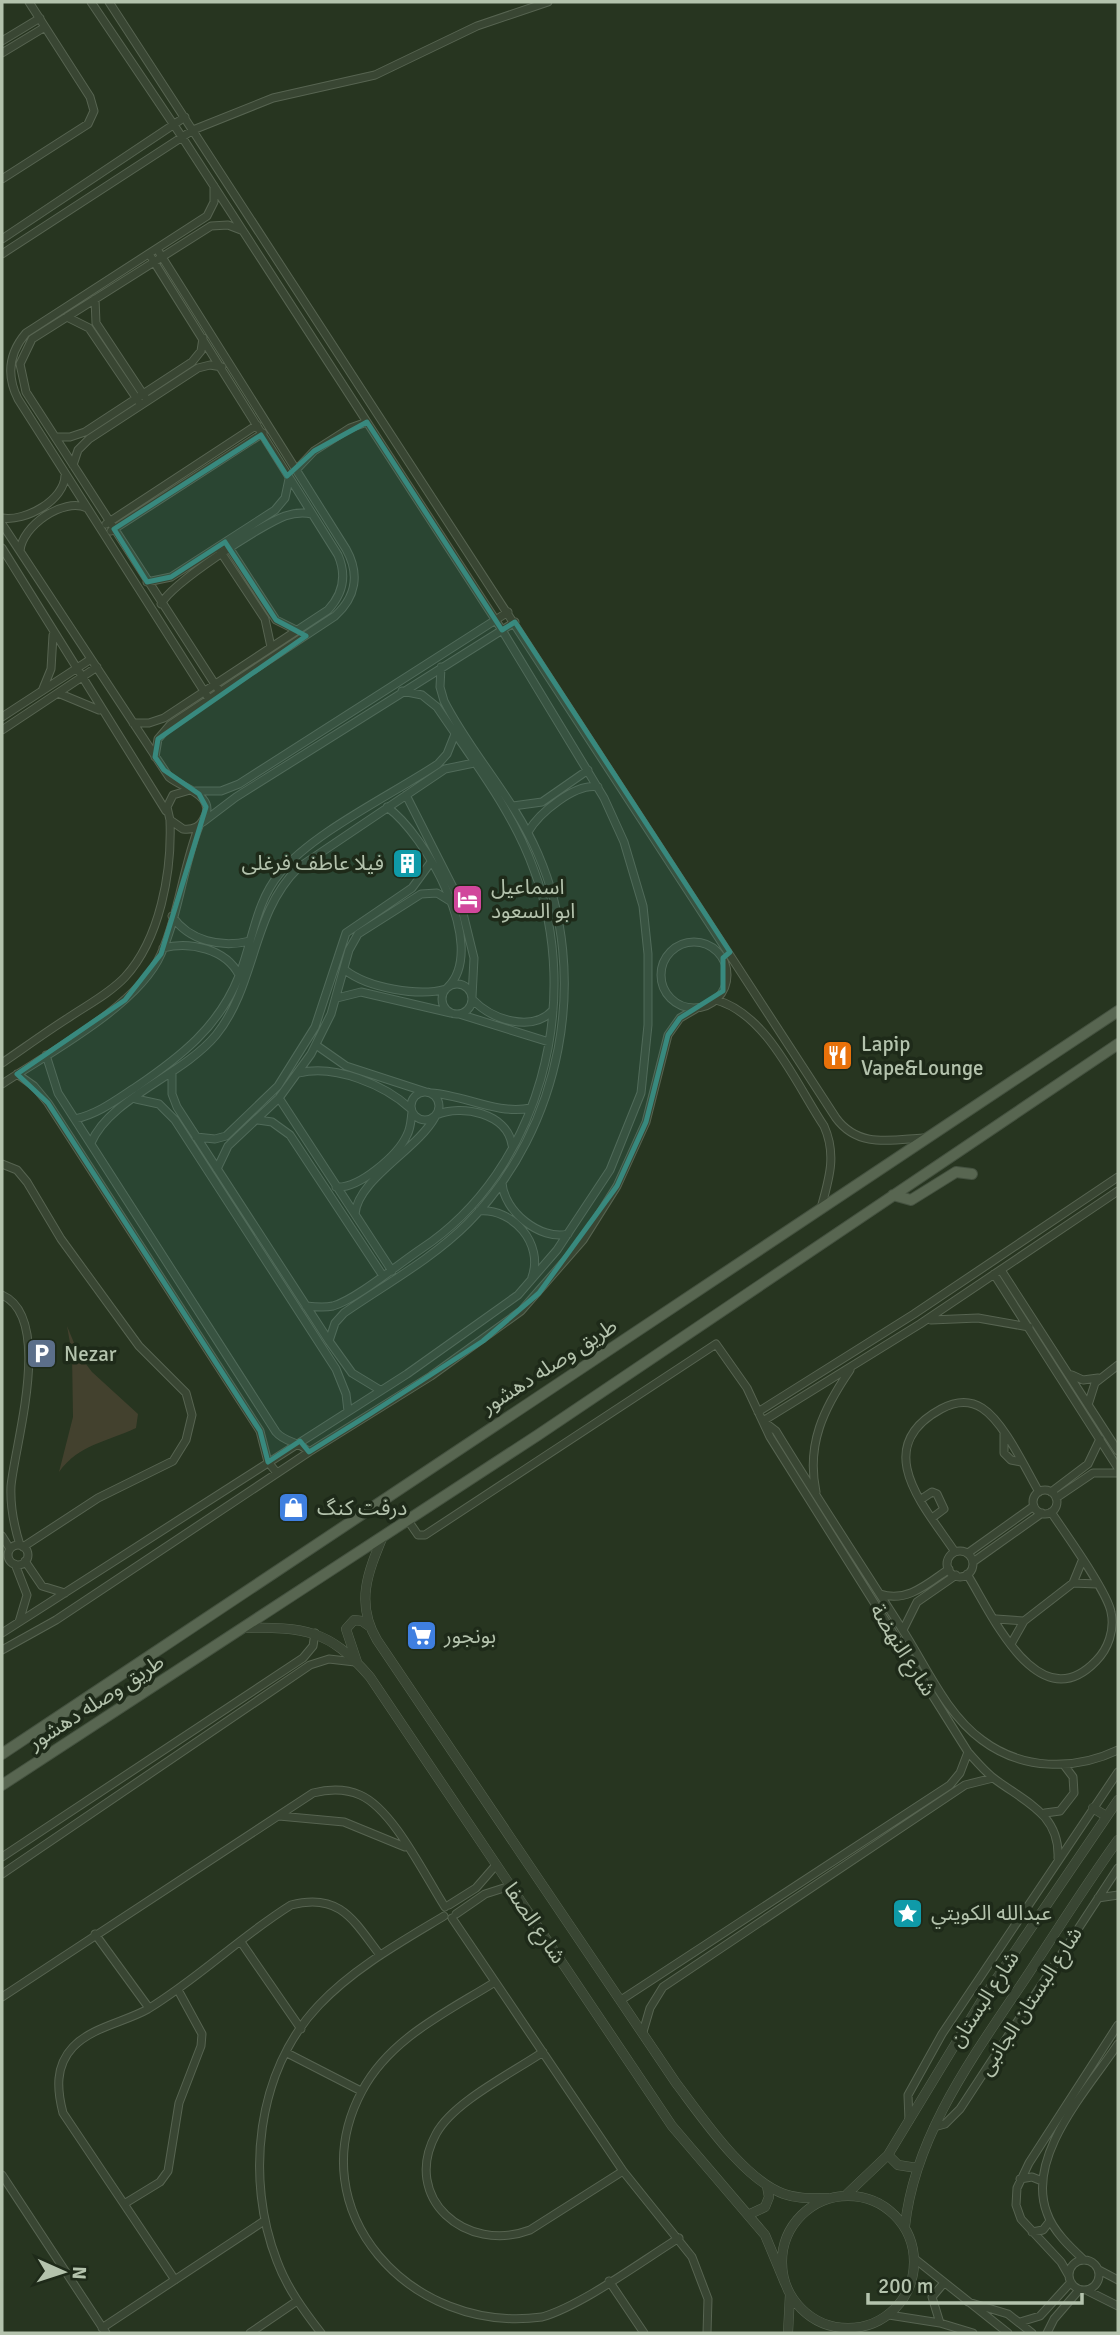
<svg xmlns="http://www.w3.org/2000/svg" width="1120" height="2335" font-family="Signika,'Noto Sans Arabic',sans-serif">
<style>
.green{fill:#43412e}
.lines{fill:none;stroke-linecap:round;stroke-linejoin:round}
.minor-casing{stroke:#576451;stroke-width:9}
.tertiary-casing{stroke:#576451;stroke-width:10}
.primary-casing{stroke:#455240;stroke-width:12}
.minor{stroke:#394633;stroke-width:7}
.tertiary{stroke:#394633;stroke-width:9}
.primary{stroke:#586651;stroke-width:10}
.marked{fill:#38897e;fill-opacity:0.2;stroke:#38897e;stroke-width:5;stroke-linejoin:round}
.labels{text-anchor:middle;stroke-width:7;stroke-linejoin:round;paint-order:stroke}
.poi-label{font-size:21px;fill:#b4c3ad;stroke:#1e2a19;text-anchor:start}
.street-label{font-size:21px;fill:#b4c3ad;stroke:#1e2a19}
</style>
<rect width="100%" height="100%" fill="#273520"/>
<path class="green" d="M67,1326L79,1355L92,1372L138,1414L136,1428C107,1442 79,1444 59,1472L73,1417L72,1354Z"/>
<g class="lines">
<defs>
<path id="minor" d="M109,2L836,1118C858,1148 890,1140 923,1138
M2,41L40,18
M2,53L45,27
M2,179L88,124L94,111L90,97L29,2
M2,239L185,117
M2,254L193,130L273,98L375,75L477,26L548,2
M95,299L96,323L145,397
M67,317L89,328L139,402
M56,437H70L85,432L192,362L201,351L203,338
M73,465L78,450L89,439L198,368L210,365L222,367
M296,470L314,451L350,428L367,422
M2,518C25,522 65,500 65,475
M2,524L169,777C182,788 219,796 203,820C199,828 192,830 183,829L170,820L167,807L173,795L190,790
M106,524L257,425
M111,531L263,433
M228,546L276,620L296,630
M2,548L166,811
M20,551C22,526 63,497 87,508
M220,551L265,619L271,647
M147,582L171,577L275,510L285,498L289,479
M161,604C172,583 261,525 285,516C294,513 302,512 312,514
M42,691L51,669L53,635
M220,692L26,392L20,364L32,339L211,226L228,225L241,230
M58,693L99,710
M209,699L18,399C6,375 9,353 26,333L207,216L214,202V186
M2,717L91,659
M133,723H149L164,718L328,610C343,594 347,576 338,555L151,257
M2,730L97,667
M155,757L158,739L170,725L335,616C356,597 360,574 346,549L157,249
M196,791H221L239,784L508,612
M406,795L460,901L474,958L472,997
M513,806L542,802L588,770
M387,807C425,834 489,946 448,987
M203,822L236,797L515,622
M528,832C539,813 575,783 598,787
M172,916C189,941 221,948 250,941
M661 975a33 33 0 1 1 66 0a33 33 0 1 1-66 0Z
M163,948C190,941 226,949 239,975
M345,970C368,988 419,997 446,989
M442 999a15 15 0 1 1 30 0a15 15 0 1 1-30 0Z
M337,998L361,992L451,1013
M472,999C492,1020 532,1033 553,1010
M716,1000C767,1014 796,1084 824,1126C837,1155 829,1179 821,1208
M459,1014L549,1042
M316,1045L346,1066L426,1092
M46,1055L58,1093L276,1432C285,1443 299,1441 309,1452
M2,1063C24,1048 46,1032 68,1018C87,1005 109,994 125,977C160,939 172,872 170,821
M299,1073C335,1064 385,1085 411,1109
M17,1074L34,1086L48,1103L260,1431L268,1462L277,1473
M172,1074V1094L177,1107L329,1341L352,1373L380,1390
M2,1084C49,1053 139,1005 161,954C179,913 183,867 199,826
M411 1106a14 14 0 1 1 28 0a14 14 0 1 1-28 0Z
M431,1093C465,1095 496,1115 531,1108
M279,1098L392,1271
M136,1099L159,1104L175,1120L336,1369L346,1394L348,1411
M436,1115C462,1104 507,1113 512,1145
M75,1119C98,1114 116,1100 136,1087C180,1057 219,1027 239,976C253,941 255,903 280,873C312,833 393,794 438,764L447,754L455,734
M258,1120L272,1122L290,1135L383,1276
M196,1137L215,1139L226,1136L278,1086L315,1027L346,933L412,888L431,862
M91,1143C110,1098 182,1076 216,1035C257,984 251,914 298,868L445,769L474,763
M2,1164L17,1170L27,1182L61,1239L139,1346L186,1393L192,1415L186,1440L173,1461L98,1498L23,1547
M217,1169L228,1146L279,1098L311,1054L331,1014L349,950L358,934L421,894L437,893L450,901
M502,1183C504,1211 540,1241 568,1234
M336,1187C359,1189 398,1155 407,1135C411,1128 411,1119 412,1112
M479,1211C513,1208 544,1244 532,1277
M355,1214C358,1179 417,1150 435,1117
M1001,1270L1118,1451
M994,1274L1118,1468
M2,1295C54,1318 15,1443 11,1486C10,1507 14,1526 20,1545
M306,1306C315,1307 324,1308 333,1306C355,1300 400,1263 421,1249C541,1170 583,1000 534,870C513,811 472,759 437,707L422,695L402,691
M931,1320L978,1318L1029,1327
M329,1341L335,1323L344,1313C386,1284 432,1259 468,1223C562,1128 591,976 538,854C514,798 471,754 444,701L440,687L441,667
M1072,1375L1083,1380L1098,1378
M1089,1402L1095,1383L1118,1365
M758,1412L914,1314L1118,1177
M763,1421L776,1431C817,1498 860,1563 902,1629C926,1666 946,1714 982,1740C1022,1770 1074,1771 1118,1750
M763,1421L920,1324L1118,1191
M1004,1434V1453L1011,1460L1021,1462
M1033 1502a12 12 0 1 1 24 0a12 12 0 1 1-24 0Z
M816,1492C806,1444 824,1408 850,1370
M1051,1492L1088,1464L1100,1439
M1056,1498L1093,1473H1118
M920,1500L932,1492L937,1494L944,1509L932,1518
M407,1519L418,1535H425L716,1344L747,1388L770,1437L968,1752C977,1762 985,1772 996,1780C1026,1802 1060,1815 1058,1858
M2,1536L10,1549
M8 1555a10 10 0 1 1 20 0a10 10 0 1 1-20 0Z
M947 1564a13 13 0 1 1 26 0a13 13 0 1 1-26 0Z
M955,1552C925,1507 869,1448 941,1409C954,1402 968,1399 982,1408C1004,1422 1025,1468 1039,1492
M968,1553L1034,1506
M25,1561L42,1586L65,1593
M973,1562L1042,1513
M15,1564L27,1595L19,1622
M967,1574C992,1614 1038,1721 1096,1661C1108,1649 1115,1630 1111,1612C1107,1591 1065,1533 1051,1512
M1073,1583L1097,1584
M880,1594C907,1603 927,1584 949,1569
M996,1619L1024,1621
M903,1630L917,1602L956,1575
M2,1633L407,1374L518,1295L557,1250L610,1170L641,1093L648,1025V954L643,906L624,842L604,798L502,630L182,137L91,2
M1011,1644L1024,1621L1073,1583L1082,1561
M2,1650L56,1620L309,1452L431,1376L521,1311L583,1240L617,1186L646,1122L668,1035L680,1018L697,1008
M1045,1813L1060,1811L1074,1793L1073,1777L1064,1765
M279,1816L344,1822L405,1847
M2,1857L303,1658L313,1646L315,1633
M2,1874L310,1665L329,1659L355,1662
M1098,1898L1118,1895
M449,1905L476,1888L496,1865
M456,1914L485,1894L510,1886
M452,1918L623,2171L692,2257L708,2299L707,2333
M95,1934L149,2008
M241,1942L301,2029
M495,1982C447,2012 390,2038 362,2091C298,2210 410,2335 542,2317C581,2306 642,2261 679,2238
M2,1997L313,1793C329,1789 344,1788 360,1795C393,1809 425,1876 445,1907
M621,2000L950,1785L960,1773L968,1752
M643,2032L650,2008L663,1987L965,1785L993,1778
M543,2052C512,2073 453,2102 436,2134C401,2198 466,2254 530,2230L623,2171
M287,2053L361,2091
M909,2121L908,2095L942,2034L1118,1772
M934,2127L945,2124L960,2109L1118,1868
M2,2175L106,2333
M1020,2179L1032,2177L1042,2181
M124,2204L160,2182L168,2171L179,2103L201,2046L202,2034L178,1990
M1032,2232L1043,2230L1050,2221
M915,2259L1008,2333
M1069 2275a15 15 0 1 1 30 0a15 15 0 1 1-30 0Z
M1084,2260C1070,2247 1053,2231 1047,2213C1025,2156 1088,2089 1118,2044
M1099,2270L1118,2280
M1069,2276L1061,2262L1021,2219L1016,2205L1017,2188L1029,2163L1118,2025
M175,2280L63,2113C57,2090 55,2066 73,2047C92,2027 125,2022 148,2009C199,1978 241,1936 291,1905C340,1892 354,1921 380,1955
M609,2281L644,2333
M1088,2291L1118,2306
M968,2302L1008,2314L1032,2333
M889,2315L940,2323L973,2333
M1020,2322L1040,2316L1071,2282
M940,2323L932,2297L943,2284
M102,2328L264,2221
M250,2333L297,2301
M321,2333C304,2311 287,2288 277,2261C245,2179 256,2071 319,2005C354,1968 401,1942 444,1916
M1047,2333L1054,2319L1079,2290"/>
<path id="tertiary" d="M383,1536C368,1572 355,1603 377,1640L676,2083C702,2117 743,2179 784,2194C798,2199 812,2198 827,2198
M243,1628C304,1627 329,1629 370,1677L672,2126L765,2235L785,2283
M357,1662L346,1629L354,1620L362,1621L369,1626
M1093,1808L1106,1816
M888,2155L898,2165L917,2168
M847,2194L888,2155L982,2000L1118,1800
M782 2262a66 66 0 1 1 132 0a66 66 0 1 1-132 0Z
M750,2214L765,2207L769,2197L767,2186
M905,2226C915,2132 978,2050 1029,1973C1058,1929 1087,1883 1118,1840
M788,2333L790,2294"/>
<path id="primary" d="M893,1195L911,1200L956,1172L972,1174
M2,1754L1118,1011
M2,1785L538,1435L1118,1044"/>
</defs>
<use href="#minor" class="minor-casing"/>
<use href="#tertiary" class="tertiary-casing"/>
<use href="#primary" class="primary-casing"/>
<use href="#minor" class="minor"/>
<use href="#tertiary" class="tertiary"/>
<use href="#primary" class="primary"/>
</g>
<path class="marked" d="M367,422L502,630L515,622L730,952L723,958V991L680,1018L668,1035L646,1122L617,1186L539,1293L483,1341L370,1414L309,1452L300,1441L268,1462L260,1431L48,1103L17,1074L125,1000L161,954L206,807L199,794L164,770L155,757L158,739L306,636L276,620L225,542L171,577L147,582L114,529L261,435L287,476L314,451Z"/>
<defs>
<symbol id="building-square" viewBox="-11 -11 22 22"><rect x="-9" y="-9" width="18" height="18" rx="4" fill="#0f9aa8" stroke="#1e2a19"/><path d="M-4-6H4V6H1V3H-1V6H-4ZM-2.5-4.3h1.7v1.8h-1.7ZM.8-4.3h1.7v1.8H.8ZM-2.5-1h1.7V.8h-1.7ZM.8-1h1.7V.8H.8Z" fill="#fff"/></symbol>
<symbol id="hotel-square" viewBox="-11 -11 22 22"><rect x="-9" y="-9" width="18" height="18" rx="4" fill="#d1479c" stroke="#1e2a19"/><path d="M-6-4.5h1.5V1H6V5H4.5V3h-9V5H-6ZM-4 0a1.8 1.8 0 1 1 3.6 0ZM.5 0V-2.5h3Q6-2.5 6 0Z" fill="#fff"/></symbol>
<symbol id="restaurant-square" viewBox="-11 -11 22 22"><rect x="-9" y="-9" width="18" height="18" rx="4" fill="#e8710a" stroke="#1e2a19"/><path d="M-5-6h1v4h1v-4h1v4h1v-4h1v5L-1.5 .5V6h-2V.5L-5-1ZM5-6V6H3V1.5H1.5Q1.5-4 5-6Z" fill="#fff"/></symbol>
<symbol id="parking-square" viewBox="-11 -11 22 22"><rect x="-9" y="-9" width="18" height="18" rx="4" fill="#5c6f8a" stroke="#1e2a19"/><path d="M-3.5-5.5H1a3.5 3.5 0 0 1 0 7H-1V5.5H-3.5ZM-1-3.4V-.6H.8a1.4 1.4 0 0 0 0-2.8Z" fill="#fff"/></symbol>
<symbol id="shop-square" viewBox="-11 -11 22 22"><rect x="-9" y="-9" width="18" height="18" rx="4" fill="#3f7fe0" stroke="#1e2a19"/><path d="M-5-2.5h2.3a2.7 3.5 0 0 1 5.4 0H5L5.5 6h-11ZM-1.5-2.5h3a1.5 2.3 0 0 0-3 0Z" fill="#fff"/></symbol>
<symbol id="supermarket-square" viewBox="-11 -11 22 22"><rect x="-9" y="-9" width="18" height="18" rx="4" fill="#3f7fe0" stroke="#1e2a19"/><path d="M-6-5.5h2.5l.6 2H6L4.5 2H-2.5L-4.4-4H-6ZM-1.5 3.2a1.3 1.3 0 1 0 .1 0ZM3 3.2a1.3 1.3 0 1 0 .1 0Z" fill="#fff"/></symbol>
<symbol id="sight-square" viewBox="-11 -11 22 22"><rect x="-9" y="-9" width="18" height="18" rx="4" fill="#0f9aa8" stroke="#1e2a19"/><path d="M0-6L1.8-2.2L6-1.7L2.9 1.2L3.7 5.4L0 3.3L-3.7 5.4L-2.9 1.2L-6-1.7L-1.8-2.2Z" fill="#fff"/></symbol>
</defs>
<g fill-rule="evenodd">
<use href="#building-square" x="390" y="846" width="35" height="35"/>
<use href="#hotel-square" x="450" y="882" width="35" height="35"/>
<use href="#restaurant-square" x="820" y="1038" width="35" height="35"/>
<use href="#parking-square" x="24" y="1336" width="35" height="35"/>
<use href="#shop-square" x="276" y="1490" width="35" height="35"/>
<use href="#supermarket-square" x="404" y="1618" width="35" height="35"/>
<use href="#sight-square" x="890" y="1896" width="35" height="35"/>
</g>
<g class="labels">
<g class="poi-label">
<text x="384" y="870" text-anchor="end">فيلا عاطف فرغلى</text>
<text x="491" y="894">اسماعيل<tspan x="491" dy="24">ابو السعود</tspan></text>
<text x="861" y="1051">Lapip<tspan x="861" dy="24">Vape&amp;Lounge</tspan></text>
<text x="64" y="1361">Nezar</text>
<text x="317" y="1515">درفت كنگ</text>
<text x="444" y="1643">بونجور</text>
<text x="931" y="1920">عبدالله الكويتي</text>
</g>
<g class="street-label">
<text transform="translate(549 1366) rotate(-33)" y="7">طريق وصله دهشور</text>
<text transform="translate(903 1650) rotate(58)" y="7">شارع النهضة</text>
<text transform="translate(96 1702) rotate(-33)" y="7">طريق وصله دهشور</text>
<text transform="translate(535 1923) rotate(56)" y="7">شارع الصفا</text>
<text transform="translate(984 1999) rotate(-57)" y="7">شارع البستان</text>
<text transform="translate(1030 2001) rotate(-57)" y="7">شارع البستان الجانبى</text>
</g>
</g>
<rect width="1120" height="2335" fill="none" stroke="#b4c3ad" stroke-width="7"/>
<g transform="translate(63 2272) rotate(93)" stroke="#1e2a19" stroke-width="5" paint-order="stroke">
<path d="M0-5L12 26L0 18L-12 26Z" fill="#b4c3ad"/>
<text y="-10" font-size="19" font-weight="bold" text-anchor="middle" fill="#b4c3ad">N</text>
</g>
<path d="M868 2293v10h214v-10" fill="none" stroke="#b4c3ad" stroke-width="3.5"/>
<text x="878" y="2293" font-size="21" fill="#b4c3ad" stroke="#1e2a19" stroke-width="5" paint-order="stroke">200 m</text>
</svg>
